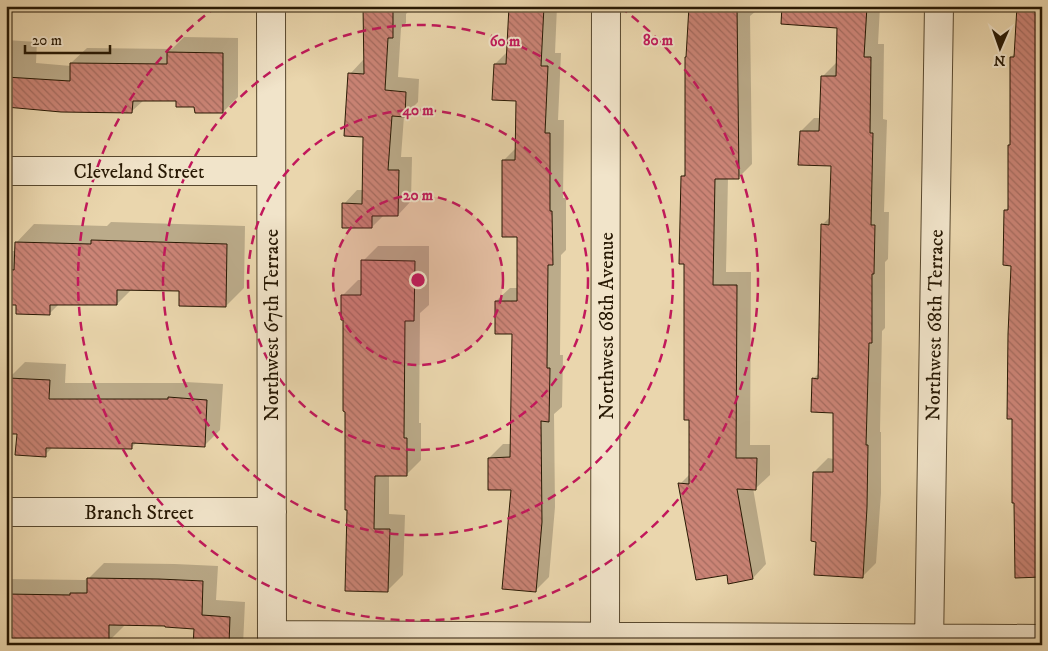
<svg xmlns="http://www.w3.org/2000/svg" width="1048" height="651" font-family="'IM FELL DW Pica',serif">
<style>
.shadow{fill:#0003}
.building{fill:url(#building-back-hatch);stroke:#281904}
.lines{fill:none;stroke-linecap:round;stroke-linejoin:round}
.street-casing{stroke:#58482e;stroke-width:30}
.street{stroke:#f1e4ca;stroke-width:28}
.ring{fill:none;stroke:#c2185b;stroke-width:2.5;stroke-dasharray:9 6}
.labels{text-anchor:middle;stroke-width:4;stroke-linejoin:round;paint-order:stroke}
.street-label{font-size:20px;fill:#281904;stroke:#f1e4ca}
.centre{fill:#c2185b;stroke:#f1e4ca;stroke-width:2.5}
.ring-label{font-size:15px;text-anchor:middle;font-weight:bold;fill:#c2185b;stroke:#f1e4ca;stroke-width:4;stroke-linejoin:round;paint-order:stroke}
</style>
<defs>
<pattern id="building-back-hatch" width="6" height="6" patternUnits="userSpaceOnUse" patternTransform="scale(1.25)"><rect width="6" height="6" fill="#cb8476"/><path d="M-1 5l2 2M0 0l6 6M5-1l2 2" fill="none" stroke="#a56b5f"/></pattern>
</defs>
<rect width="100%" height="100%" fill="#ead6ad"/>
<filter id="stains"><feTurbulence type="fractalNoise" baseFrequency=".004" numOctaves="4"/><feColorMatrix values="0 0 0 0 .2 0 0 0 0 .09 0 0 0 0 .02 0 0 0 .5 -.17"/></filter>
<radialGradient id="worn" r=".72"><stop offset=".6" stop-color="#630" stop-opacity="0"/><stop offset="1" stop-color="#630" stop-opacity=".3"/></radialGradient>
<path class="shadow" d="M365,6H413L406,14V23L401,28L398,77L419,79L418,102L404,116L401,157H412L411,201L398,215H384L372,227L344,204L357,190H363L364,136L350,74L363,60H365Z
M510,6H557L555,53H561L558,120H564L563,198H566V250L561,255L560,355H563L562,407L554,414L555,507L549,577L535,591L513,489L489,458L503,444H512L513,333L496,301L510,288H518L519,235L504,160L516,148L517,100L495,64L508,51Z
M691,6H756V11L750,16L752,164L738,178H728L726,272H751L750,445H770V475L756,488H753L766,564L753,578L728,573L680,484L691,473L682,177L686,172Z
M813,6H880L878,44H884L883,119L887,120L884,212H889L888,259L885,262V328L882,331L880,432H881V493L876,563L862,577L817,540L814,472L828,458L834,459V411L813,379L819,373L822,225L831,216L832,164L801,131L814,118H821L822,77L836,63H837L838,26Z
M1042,6V576L1013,264L1005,211L1010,206L1009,146L1011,143V57L1016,52Z
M184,37L238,38V97L223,112L178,100H144L132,111L6,106V40L37,42L36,63L71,66V63L87,48L172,49Z
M111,222L245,226L244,288L226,306L180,290L132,289L117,304H59L50,313L17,304L6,303V251H16V243L34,224L107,226Z
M378,246H429V305L420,313L419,423H421V460L406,475H389V514L405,515L403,575L388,590L349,509L344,319L343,295L358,280H362L363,261Z
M25,362L66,364L65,383H183L185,382L223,384L220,430L204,446L137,442L131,448L53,447L45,455L18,433H6V380H9V378Z
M104,563L175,564L218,566L216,600L245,602L243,645H195V627L124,624V626L108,642L61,641L58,645H6V579L85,580L87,578H89Z"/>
<path class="building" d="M363,6H393V38H388L385,90L406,92L405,117L392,116L388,170H399L398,216H372V228H342V203L362,204L363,137L344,136L348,73L364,74Z
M509,6H544L541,66H548L545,133H550V211H552L553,265H548L547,368H550L549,422L541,421L542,522L536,592L502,589L511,490H488V458L510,457L512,334H495V301H517V237H502V160H515L516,101L492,100L494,64H506Z
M689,6H737L739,179H715L713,285H737L736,458H757L756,490L737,489L753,579L728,584L727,575L696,580L678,483L689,484V420H684V264H679L681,176H685V57H686Z
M782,6H867L864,57H871L870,133H873L871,225H875L874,274H872V343H869L866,445H868L867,507L863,578L814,575L816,542L811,541L813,472H833V413L811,412L812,378L818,379L821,224L829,225L831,166L798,165L800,131H819L821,76H836L837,28L781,24Z
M1017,6H1042V38H1040L1041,85H1042V577L1015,578L1014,503H1012V419H1007L1008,334L1011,266L1003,265L1004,210H1008V145H1010V57H1014Z
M167,52L223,53V113H195L194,107H176V101H133L132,113L61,112L6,107V77L70,81V63L167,64Z
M91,240L227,244L226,307L179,306V291L117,290V305H50V315L16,314V305H6V269L14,270L15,242L91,244Z
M361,260L415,261L414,321H405L404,438H407V476H375L374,529H390L388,592L345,591L347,510H345V412L343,411V320H341V295H361Z
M8,378L50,380L49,399H168V397L207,400L205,447L132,443V449L46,448V457L15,455L17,434H6Z
M87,578L159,579L203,581L202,615L230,617L229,645H193L194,629L165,627V626L109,625V643L52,642V645H6V594L70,595V593H87Z"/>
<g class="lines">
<defs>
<path id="street" d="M271,6L272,645
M6,171H271
M6,512H272
M272,635L1042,639
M605,645L606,6
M929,645L939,6"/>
</defs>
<use href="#street" class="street-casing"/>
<use href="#street" class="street"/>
</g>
<circle cx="418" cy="280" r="85" fill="#c2185b" fill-opacity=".12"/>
<g class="ring">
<circle cx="418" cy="280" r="85"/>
<circle cx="418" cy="280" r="170"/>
<circle cx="418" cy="280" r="255"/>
<path d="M620 7A340 340 0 1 1 216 7"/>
</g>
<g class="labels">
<g class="street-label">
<text x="139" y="178">Cleveland Street</text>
<text transform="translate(271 325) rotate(-90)" y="7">Northwest 67th Terrace</text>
<text transform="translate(934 325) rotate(-89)" y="7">Northwest 68th Terrace</text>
<text transform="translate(606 326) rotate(-90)" y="7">Northwest 68th Avenue</text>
<text x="139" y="519">Branch Street</text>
</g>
</g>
<circle cx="418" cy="280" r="8" class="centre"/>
<g class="ring-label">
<text x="658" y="45">80 m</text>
<text x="505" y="46">60 m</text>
<text x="418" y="115">40 m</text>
<text x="418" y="200">20 m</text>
</g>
<rect width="1048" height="651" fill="none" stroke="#ead6ad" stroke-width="25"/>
<rect x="8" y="8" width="1033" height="636" fill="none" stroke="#281904" stroke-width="2.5"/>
<rect x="12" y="12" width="1023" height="626" fill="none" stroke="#281904"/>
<g transform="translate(1000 48) rotate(182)" stroke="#f1e4ca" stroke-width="4" paint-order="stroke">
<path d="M0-4L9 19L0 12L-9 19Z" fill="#281904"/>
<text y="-8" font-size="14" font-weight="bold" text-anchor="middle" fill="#281904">N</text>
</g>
<path d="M25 45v8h85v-8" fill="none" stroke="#281904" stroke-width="2.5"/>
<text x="32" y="45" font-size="15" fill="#281904" stroke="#f1e4ca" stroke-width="4" paint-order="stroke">20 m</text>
<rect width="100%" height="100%" filter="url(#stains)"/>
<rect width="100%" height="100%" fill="url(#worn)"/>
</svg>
